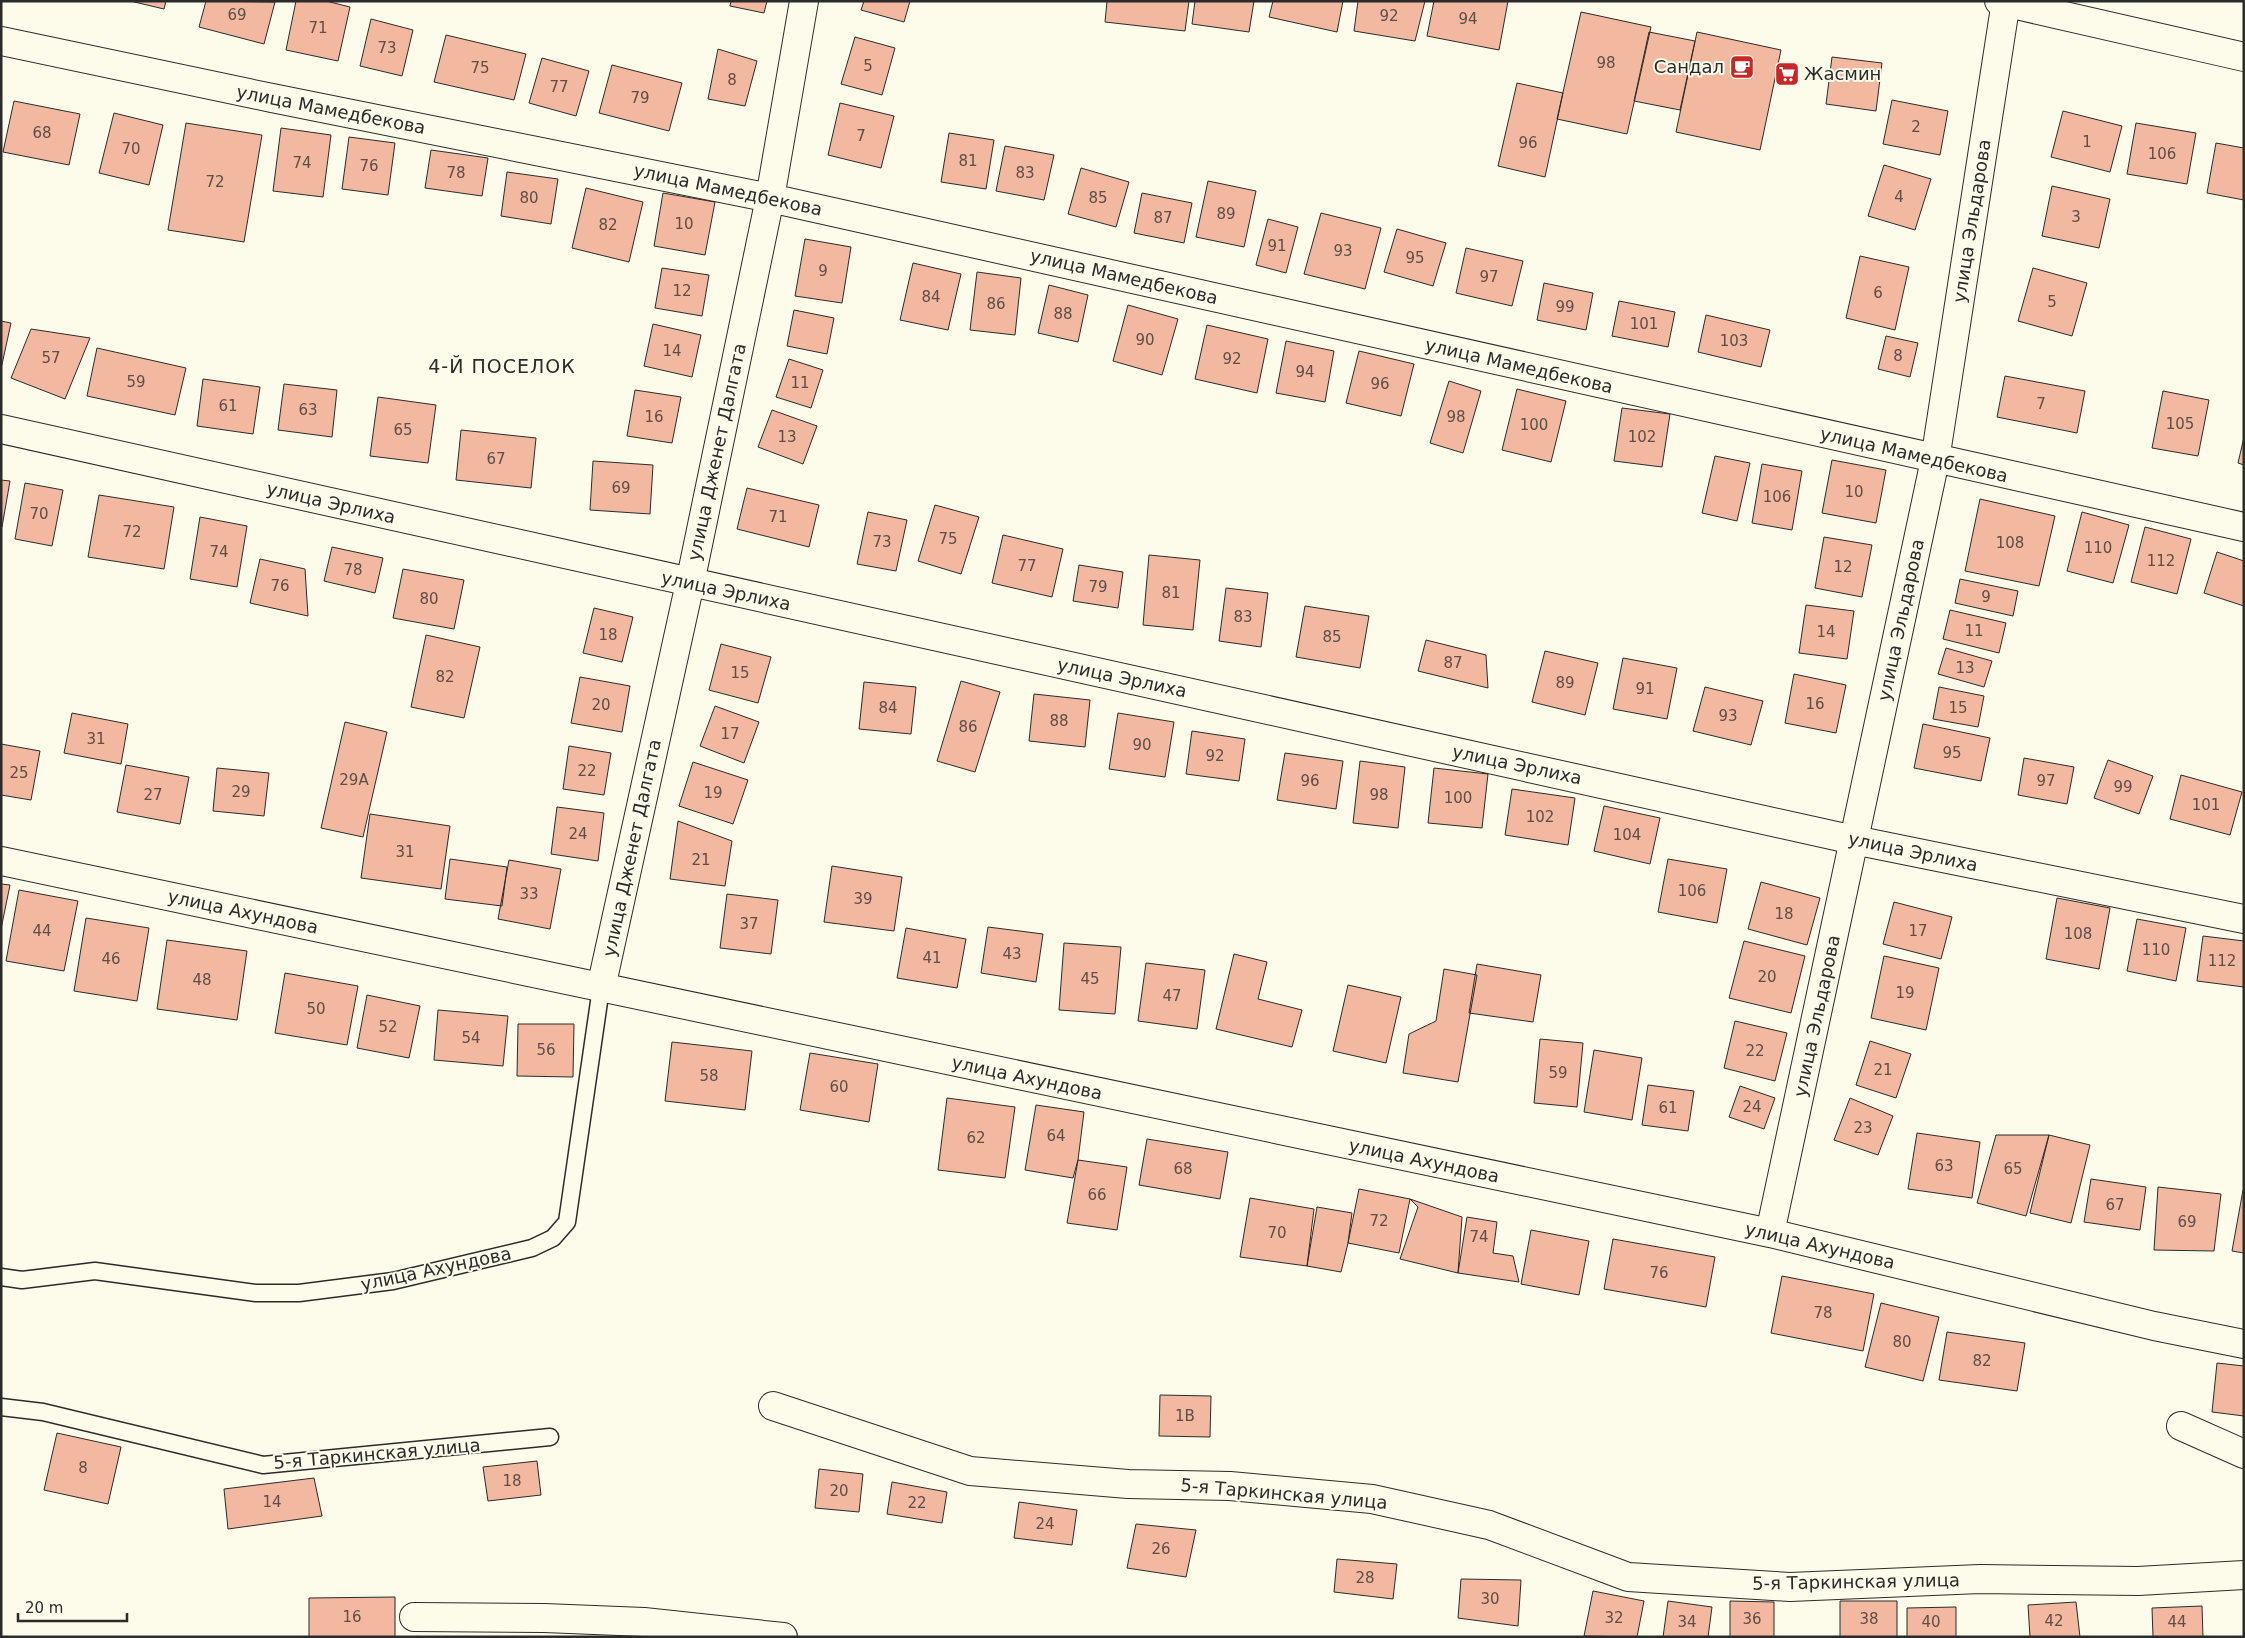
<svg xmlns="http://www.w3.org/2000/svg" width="2245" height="1638" font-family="'DejaVu Sans',sans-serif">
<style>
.building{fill:#f2b8a0;stroke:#2b2b2b}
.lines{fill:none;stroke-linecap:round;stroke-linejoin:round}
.lane-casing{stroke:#2b2b2b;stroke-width:19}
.street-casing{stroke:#2b2b2b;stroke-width:30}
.primary-casing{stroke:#2b2b2b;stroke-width:30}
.lane{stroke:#fdfbea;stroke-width:16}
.street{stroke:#fdfbea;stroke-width:28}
.primary{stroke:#fdfbea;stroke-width:28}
.labels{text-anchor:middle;stroke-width:4;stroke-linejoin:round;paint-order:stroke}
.number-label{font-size:15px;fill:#5d4e48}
.poi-label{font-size:18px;fill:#2b2b2b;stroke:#fdfbea;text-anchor:end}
.street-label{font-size:18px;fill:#2b2b2b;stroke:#fdfbea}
.neighbourhood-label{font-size:19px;letter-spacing:1px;fill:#2b2b2b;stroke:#fdfbea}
</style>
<rect width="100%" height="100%" fill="#fdfbea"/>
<path class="building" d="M130,1H166L164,9Z
M206,1L275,2L264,44L199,27Z
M296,1H326L350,7L338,61L286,50Z
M731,1H767L764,13L730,6Z
M864,1H910L904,22L861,10Z
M1107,1H1189L1185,31L1105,22Z
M1195,1H1254L1249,32L1192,24Z
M1273,1H1343L1337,32L1269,17Z
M1358,1H1425L1415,41L1354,31Z
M1434,1H1508L1499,50L1427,36Z
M1581,12L1651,27L1627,134L1557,119Z
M371,19L413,30L402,76L360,66Z
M1649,32L1695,41L1680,110L1634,101Z
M1697,32L1781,50L1760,150L1676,132Z
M446,35L526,54L514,100L434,82Z
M855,37L895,48L882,95L841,84Z
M718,49L757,61L745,106L708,99Z
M1832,57L1882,63L1876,111L1826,104Z
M542,58L589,71L576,116L529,103Z
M612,65L682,83L669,131L599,113Z
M1517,83L1563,93L1545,177L1498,166Z
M1892,100L1948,111L1940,155L1883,144Z
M14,101L80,114L69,165L3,152Z
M840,103L894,116L881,168L828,155Z
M2063,111L2122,126L2110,172L2051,157Z
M114,113L163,125L149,185L99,173Z
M186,123L262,135L244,242L168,230Z
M2136,123L2196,133L2187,184L2127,174Z
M281,128L331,135L323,197L273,191Z
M949,133L994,140L986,189L941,182Z
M349,137L395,143L388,195L342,189Z
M2216,143L2244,148V200L2207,193Z
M1005,146L1054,155L1044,200L996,191Z
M431,150L488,158L482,196L425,188Z
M1884,165L1931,179L1915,230L1868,216Z
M1081,168L1129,182L1116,227L1068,214Z
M507,172L558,179L551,224L501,216Z
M1208,181L1256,191L1244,247L1196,237Z
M2052,186L2110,199L2099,248L2042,236Z
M586,188L643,202L629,262L572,248Z
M663,193L715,202L705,255L654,246Z
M1142,193L1192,203L1184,243L1134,233Z
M1321,213L1381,228L1365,289L1304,274Z
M1268,219L1298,227L1286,273L1256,265Z
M1397,229L1446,243L1433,286L1384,272Z
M805,239L851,247L842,303L795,296Z
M1466,248L1523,261L1512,306L1456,293Z
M1860,256L1909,267L1895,330L1846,318Z
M913,263L961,274L948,330L900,320Z
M662,268L709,275L702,316L655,308Z
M2033,268L2087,283L2072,336L2018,321Z
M977,272L1021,278L1015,335L970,330Z
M1544,283L1593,293L1586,330L1537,320Z
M1049,285L1088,295L1078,342L1038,333Z
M1619,301L1675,312L1668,347L1612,336Z
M1128,305L1178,319L1162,375L1113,361Z
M794,310L834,318L827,354L787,346Z
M1706,315L1770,330L1761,367L1698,352Z
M1,321L11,323L1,369Z
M653,324L701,335L692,377L644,366Z
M1207,325L1268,339L1257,393L1195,379Z
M31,329L90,338L65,399L11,378Z
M1886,336L1918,343L1910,377L1878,369Z
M1286,341L1334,351L1325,402L1276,393Z
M97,348L186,368L175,415L87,396Z
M1359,351L1414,364L1401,416L1346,403Z
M789,359L823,370L811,408L776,397Z
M2005,376L2085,391L2077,433L1997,417Z
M203,379L260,387L253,434L197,426Z
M1449,381L1481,391L1463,453L1430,443Z
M284,384L337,390L332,437L278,430Z
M1517,389L1566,401L1551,462L1502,450Z
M635,390L681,397L672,443L627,436Z
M2163,391L2209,400L2198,456L2152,448Z
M378,397L436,405L428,463L370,456Z
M1622,408L1670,414L1662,467L1614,461Z
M772,410L817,426L803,464L758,447Z
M461,430L536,438L531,488L456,480Z
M2244,437V465L2238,463Z
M1715,456L1750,463L1737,521L1702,513Z
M1832,460L1886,470L1876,523L1822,513Z
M593,461L653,465L650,514L590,510Z
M1762,464L1802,471L1792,530L1752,523Z
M1,480L10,481L2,527H1Z
M25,483L63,490L52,546L15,539Z
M747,488L819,505L809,547L737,529Z
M99,495L174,507L164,569L88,557Z
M1980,499L2055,516L2039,586L1965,571Z
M935,505L979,517L961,574L918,561Z
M868,512L907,520L896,571L857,564Z
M2082,512L2129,525L2113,583L2067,571Z
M200,517L247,526L237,587L190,579Z
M2145,527L2191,539L2177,594L2131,582Z
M1003,535L1063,549L1052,597L992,583Z
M1824,537L1872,545L1862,597L1815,588Z
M332,547L383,558L375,593L324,581Z
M2217,552L2244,561V606L2204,593Z
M1149,555L1200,560L1193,630L1143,625Z
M260,559L305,569L308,616L250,603Z
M1079,565L1123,572L1118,608L1073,601Z
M403,569L464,580L454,629L393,618Z
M1960,579L2018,591L2013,616L1955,603Z
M1226,588L1268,593L1261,647L1219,641Z
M1806,605L1854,611L1847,659L1799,653Z
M1305,606L1369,616L1360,668L1296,657Z
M594,608L633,617L622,662L583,653Z
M1950,610L2006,623L1999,653L1943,639Z
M426,635L480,647L464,718L411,707Z
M1426,640L1486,655L1488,688L1418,671Z
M721,644L771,657L758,703L709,690Z
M1946,648L1992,661L1984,687L1938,674Z
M1545,651L1598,663L1585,715L1532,702Z
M1623,658L1677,668L1667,719L1613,709Z
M1794,674L1846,685L1836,733L1785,723Z
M580,677L630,686L622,732L571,723Z
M961,681L1000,692L975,772L937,761Z
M864,682L916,687L911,734L859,729Z
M1705,687L1763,701L1751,745L1693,731Z
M1939,687L1984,696L1978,727L1933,719Z
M1034,694L1090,700L1085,747L1029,741Z
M715,706L759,722L744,763L700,746Z
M72,713L128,724L121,764L64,753Z
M1118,713L1174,722L1165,777L1109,769Z
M345,722L387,732L363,837L321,828Z
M1923,724L1990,738L1981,781L1914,768Z
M1192,731L1245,739L1239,781L1186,774Z
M1,744L40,751L31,800L1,795Z
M569,746L611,753L604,795L563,789Z
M1285,753L1343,761L1336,809L1277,800Z
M2024,758L2074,767L2067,804L2018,795Z
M2108,760L2153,776L2139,814L2094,798Z
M1360,761L1405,767L1398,828L1353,823Z
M693,762L748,780L733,824L679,806Z
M126,765L189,777L180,824L117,812Z
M217,768L269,773L264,816L213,811Z
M1434,768L1488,774L1482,828L1428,823Z
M2181,775L2242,792L2230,835L2170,819Z
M1512,789L1575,798L1568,845L1505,835Z
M1604,806L1660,818L1650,864L1594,851Z
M557,807L604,813L598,861L551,854Z
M370,814L450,826L441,889L361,878Z
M678,821L732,841L725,886L670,879Z
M450,859L507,867L502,906L445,899Z
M1668,859L1727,869L1717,923L1658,912Z
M509,860L561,869L550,929L498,919Z
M832,866L902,877L894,931L824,922Z
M1761,882L1820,898L1807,945L1748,929Z
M1,884L10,885L1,929Z
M19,890L78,901L64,971L6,961Z
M727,894L778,900L771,954L720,948Z
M2057,898L2110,908L2099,969L2046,959Z
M1894,902L1952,917L1941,959L1883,944Z
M86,918L149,928L137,1001L74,991Z
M2137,919L2186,928L2176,981L2127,971Z
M988,927L1043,934L1036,982L981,973Z
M906,928L966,939L957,988L897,978Z
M2203,936L2244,941V987L2197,981Z
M167,940L247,951L237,1020L157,1009Z
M1744,941L1805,956L1791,1013L1729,998Z
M1064,943L1121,947L1115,1014L1059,1010Z
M1234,954L1267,962L1258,999L1302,1010L1292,1047L1216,1029Z
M1884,956L1939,968L1926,1030L1871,1018Z
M1146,963L1205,970L1197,1029L1138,1021Z
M1477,964L1541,975L1533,1022L1469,1013Z
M1444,969L1477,975L1458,1082L1403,1073L1409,1034L1436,1021Z
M285,973L358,986L347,1045L275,1033Z
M1348,985L1401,997L1386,1063L1333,1051Z
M367,995L420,1006L409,1058L357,1048Z
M438,1010L508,1016L503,1066L434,1060Z
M1735,1021L1787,1033L1775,1081L1724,1068Z
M518,1024H574L573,1077L517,1076Z
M1540,1039L1583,1043L1577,1107L1534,1103Z
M1870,1041L1911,1054L1896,1098L1856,1085Z
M672,1042L752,1051L745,1110L665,1101Z
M1594,1050L1642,1058L1632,1120L1584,1112Z
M810,1053L878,1064L869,1122L800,1110Z
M1648,1085L1694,1091L1688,1131L1642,1125Z
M1740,1086L1775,1098L1764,1129L1729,1117Z
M947,1098L1015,1107L1005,1178L938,1170Z
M1850,1098L1893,1116L1878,1155L1834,1140Z
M1036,1105L1084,1112L1078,1160L1073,1178L1025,1170Z
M1917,1133L1980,1142L1972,1198L1908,1189Z
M1996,1135H2049L2026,1216L1977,1203Z
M2049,1135L2090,1145L2071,1223L2030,1213Z
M1147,1139L1228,1152L1220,1199L1139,1185Z
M1078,1160L1127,1167L1117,1230L1067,1223Z
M2091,1179L2146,1187L2140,1230L2084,1222Z
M2158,1187L2221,1194L2214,1251L2154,1250Z
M1359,1189L1410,1199L1399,1253L1348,1243Z
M2243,1190H2244V1253L2232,1251Z
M1250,1198L1314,1209L1307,1266L1240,1257Z
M1410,1199L1462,1217L1458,1273L1400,1259L1418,1207Z
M1317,1207L1352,1213L1348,1243L1341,1272L1307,1266Z
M1467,1217L1497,1222L1493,1253L1513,1256L1519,1282L1458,1273Z
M1531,1230L1589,1241L1579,1295L1521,1284Z
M1613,1239L1715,1257L1706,1307L1604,1289Z
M1782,1276L1874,1294L1863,1351L1771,1333Z
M1881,1303L1939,1317L1923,1381L1865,1367Z
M1947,1332L2025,1343L2017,1391L1939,1380Z
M2217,1363L2244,1366V1416L2212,1412Z
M1160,1395L1211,1396L1210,1437L1159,1436Z
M57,1433L121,1447L108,1504L44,1490Z
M537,1461L541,1495L488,1501L483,1467Z
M819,1469L863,1474L859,1512L815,1508Z
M314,1478L322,1516L228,1529L224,1489Z
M892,1482L947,1492L942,1523L887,1514Z
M1019,1502L1077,1510L1072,1545L1014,1538Z
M1136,1524L1196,1530L1186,1577L1127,1568Z
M1337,1559L1397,1564L1393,1599L1334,1592Z
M1461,1579L1521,1580L1518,1626L1458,1618Z
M1593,1591L1644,1601L1637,1637L1584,1636Z
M395,1597V1637H309V1598Z
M1668,1601L1712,1607L1708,1637H1663Z
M1730,1601L1774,1602V1637H1730Z
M1840,1601H1897V1637H1840Z
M2076,1602L2080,1637H2030L2028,1605Z
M2202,1606L2203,1637H2153L2152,1608Z
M1956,1607V1637H1907V1608Z"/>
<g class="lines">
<defs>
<path id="lane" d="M1,1277L22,1280L95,1271L256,1293H299L393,1281L532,1248L553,1238L567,1222L601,988
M1,1407L43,1412L263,1465L550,1437"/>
<path id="street" d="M1,41L272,98L770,198L2244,527
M1,429L1854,840L2244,919
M1,861L1770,1233L2154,1326L2244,1344
M601,988L690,583L770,198L804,1
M1770,1233L1935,460L2006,1
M773,1406L970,1471L1128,1484L1230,1486L1372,1499L1489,1525L1628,1577L1790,1587L1980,1579L2138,1581L2244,1575
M2181,1426L2244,1454
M414,1617L544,1618L644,1622L783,1637"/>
<path id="primary" d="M1999,1L2244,57"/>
</defs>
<use href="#lane" class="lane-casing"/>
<use href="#street" class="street-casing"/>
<use href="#primary" class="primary-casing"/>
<use href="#lane" class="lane"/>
<use href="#street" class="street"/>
<use href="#primary" class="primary"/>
</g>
<defs>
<symbol id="cafe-square" viewBox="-11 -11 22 22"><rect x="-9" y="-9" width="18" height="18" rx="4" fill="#c62828" stroke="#fdfbea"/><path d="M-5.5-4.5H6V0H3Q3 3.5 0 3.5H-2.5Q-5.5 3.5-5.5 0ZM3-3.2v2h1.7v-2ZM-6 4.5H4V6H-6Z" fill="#fff"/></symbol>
<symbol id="supermarket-square" viewBox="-11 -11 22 22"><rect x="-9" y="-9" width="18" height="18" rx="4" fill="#c62828" stroke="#fdfbea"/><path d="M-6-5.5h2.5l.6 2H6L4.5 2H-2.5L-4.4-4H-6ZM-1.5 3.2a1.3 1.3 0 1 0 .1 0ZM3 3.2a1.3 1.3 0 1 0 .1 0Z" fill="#fff"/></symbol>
</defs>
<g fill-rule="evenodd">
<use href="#cafe-square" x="1728" y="53" width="28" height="28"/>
<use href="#supermarket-square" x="1773" y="60" width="28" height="28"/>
</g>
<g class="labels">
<g class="number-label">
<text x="237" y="20">69</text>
<text x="1389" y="21">92</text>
<text x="1468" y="24">94</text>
<text x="318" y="33">71</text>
<text x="387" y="53">73</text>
<text x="1606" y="68">98</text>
<text x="868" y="71">5</text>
<text x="480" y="73">75</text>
<text x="732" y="85">8</text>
<text x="559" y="92">77</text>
<text x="640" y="103">79</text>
<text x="1916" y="132">2</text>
<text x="42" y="138">68</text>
<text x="861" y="141">7</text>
<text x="2087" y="147">1</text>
<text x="1528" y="148">96</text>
<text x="131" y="154">70</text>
<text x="2162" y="159">106</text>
<text x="968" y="166">81</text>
<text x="302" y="168">74</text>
<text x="369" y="171">76</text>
<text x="456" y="178">78</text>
<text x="1025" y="178">83</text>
<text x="215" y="187">72</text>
<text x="1899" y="202">4</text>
<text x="529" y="203">80</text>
<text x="1098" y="203">85</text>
<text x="1226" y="219">89</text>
<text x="2076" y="222">3</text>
<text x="1163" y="223">87</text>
<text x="684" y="229">10</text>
<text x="608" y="230">82</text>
<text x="1277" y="251">91</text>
<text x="1343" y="256">93</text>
<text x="1415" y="263">95</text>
<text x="823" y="276">9</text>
<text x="1489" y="282">97</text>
<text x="682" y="296">12</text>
<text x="1878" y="298">6</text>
<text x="931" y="302">84</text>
<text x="2052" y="307">5</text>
<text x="996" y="309">86</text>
<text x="1565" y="312">99</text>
<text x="1063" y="319">88</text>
<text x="1644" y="329">101</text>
<text x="1145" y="345">90</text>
<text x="1734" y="346">103</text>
<text x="672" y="356">14</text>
<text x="1898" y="361">8</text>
<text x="51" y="363">57</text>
<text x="1232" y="364">92</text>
<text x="1305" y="377">94</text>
<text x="136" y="387">59</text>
<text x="800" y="388">11</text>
<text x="1380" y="389">96</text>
<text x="2041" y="409">7</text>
<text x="228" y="411">61</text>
<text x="308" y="415">63</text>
<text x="654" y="422">16</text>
<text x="1456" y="422">98</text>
<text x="2180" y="429">105</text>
<text x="1534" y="430">100</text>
<text x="403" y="435">65</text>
<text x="787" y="442">13</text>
<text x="1642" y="442">102</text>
<text x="496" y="464">67</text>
<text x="621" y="493">69</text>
<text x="1854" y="497">10</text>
<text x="1777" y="502">106</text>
<text x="39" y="519">70</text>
<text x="778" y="522">71</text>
<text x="132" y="537">72</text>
<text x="948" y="544">75</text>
<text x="882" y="547">73</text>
<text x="2010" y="548">108</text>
<text x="2098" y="553">110</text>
<text x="219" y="557">74</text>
<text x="2161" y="566">112</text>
<text x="1027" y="571">77</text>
<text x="1843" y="572">12</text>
<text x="353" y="575">78</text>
<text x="280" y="591">76</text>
<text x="1098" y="592">79</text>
<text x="1171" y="598">81</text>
<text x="1986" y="602">9</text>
<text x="429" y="604">80</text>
<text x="1243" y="622">83</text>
<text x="1974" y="636">11</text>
<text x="1826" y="637">14</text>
<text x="608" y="640">18</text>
<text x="1332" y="642">85</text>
<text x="1453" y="668">87</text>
<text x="1965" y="673">13</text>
<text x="740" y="678">15</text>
<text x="445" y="682">82</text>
<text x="1565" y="688">89</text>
<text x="1645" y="694">91</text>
<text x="1815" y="709">16</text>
<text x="601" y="710">20</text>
<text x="888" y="713">84</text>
<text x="1958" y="713">15</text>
<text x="1728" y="721">93</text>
<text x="1059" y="726">88</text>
<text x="968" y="732">86</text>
<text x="730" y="739">17</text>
<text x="96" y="744">31</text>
<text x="1142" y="750">90</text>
<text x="1952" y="758">95</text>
<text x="1215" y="761">92</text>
<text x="587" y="776">22</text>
<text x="19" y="778">25</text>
<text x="354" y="785">29А</text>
<text x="1310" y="786">96</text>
<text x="2046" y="786">97</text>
<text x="2123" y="792">99</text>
<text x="241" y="797">29</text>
<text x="713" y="798">19</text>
<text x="153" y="800">27</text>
<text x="1379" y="800">98</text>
<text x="1458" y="803">100</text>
<text x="2206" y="810">101</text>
<text x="1540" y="822">102</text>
<text x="578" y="839">24</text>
<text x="1627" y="840">104</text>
<text x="405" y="857">31</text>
<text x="701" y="865">21</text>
<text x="1692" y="896">106</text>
<text x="529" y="899">33</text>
<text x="863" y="904">39</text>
<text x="1784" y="919">18</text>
<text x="749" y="929">37</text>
<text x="42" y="936">44</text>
<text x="1918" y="936">17</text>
<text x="2078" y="939">108</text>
<text x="2156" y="955">110</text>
<text x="1012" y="959">43</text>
<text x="932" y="963">41</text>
<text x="111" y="964">46</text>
<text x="2222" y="966">112</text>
<text x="1767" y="982">20</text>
<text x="1090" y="984">45</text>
<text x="202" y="985">48</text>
<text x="1905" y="998">19</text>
<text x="1172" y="1001">47</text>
<text x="316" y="1014">50</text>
<text x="388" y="1032">52</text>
<text x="471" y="1043">54</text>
<text x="546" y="1055">56</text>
<text x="1755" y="1056">22</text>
<text x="1883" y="1075">21</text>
<text x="1558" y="1078">59</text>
<text x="709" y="1081">58</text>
<text x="839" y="1092">60</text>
<text x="1752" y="1112">24</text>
<text x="1668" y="1113">61</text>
<text x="1863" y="1133">23</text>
<text x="1056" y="1141">64</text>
<text x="976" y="1143">62</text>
<text x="1944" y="1171">63</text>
<text x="1183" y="1174">68</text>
<text x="2013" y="1174">65</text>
<text x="1097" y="1200">66</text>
<text x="2115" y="1210">67</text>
<text x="1379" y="1226">72</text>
<text x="2187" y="1227">69</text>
<text x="1277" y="1238">70</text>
<text x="1479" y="1242">74</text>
<text x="1659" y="1278">76</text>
<text x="1823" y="1318">78</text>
<text x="1902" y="1347">80</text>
<text x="1982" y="1366">82</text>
<text x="1185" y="1421">1В</text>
<text x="83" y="1473">8</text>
<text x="512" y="1486">18</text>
<text x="839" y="1496">20</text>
<text x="272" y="1507">14</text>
<text x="917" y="1508">22</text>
<text x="1045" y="1529">24</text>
<text x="1161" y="1554">26</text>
<text x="1365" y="1583">28</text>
<text x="1490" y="1604">30</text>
<text x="352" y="1622">16</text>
<text x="1614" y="1623">32</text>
<text x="1752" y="1624">36</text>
<text x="1869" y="1624">38</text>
<text x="2054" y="1626">42</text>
<text x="1687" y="1627">34</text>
<text x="1931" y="1627">40</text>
<text x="2177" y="1627">44</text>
</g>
<g class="poi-label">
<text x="1724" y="73">Сандал</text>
<text x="1804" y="80" text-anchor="start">Жасмин</text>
</g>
<g class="street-label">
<text transform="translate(331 110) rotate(11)" y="6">улица Мамедбекова</text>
<text transform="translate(728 190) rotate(12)" y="6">улица Мамедбекова</text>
<text transform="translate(1972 221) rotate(-81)" y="6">улица Эльдарова</text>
<text transform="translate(1124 277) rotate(13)" y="6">улица Мамедбекова</text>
<text transform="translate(1519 366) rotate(13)" y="6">улица Мамедбекова</text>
<text transform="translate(717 452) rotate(-78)" y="6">улица Дженет Далгата</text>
<text transform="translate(1914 455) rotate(13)" y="6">улица Мамедбекова</text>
<text transform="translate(331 503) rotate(13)" y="6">улица Эрлиха</text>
<text transform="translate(726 591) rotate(12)" y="6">улица Эрлиха</text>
<text transform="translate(1901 620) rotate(-78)" y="6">улица Эльдарова</text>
<text transform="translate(1122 678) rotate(12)" y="6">улица Эрлиха</text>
<text transform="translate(1517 765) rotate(12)" y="6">улица Эрлиха</text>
<text transform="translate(632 848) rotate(-78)" y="6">улица Дженет Далгата</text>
<text transform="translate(1913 852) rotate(12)" y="6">улица Эрлиха</text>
<text transform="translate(243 912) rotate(12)" y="6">улица Ахундова</text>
<text transform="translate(1817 1016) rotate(-78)" y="6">улица Эльдарова</text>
<text transform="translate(1027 1078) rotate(12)" y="6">улица Ахундова</text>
<text transform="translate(1424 1161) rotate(12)" y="6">улица Ахундова</text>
<text transform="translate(1820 1246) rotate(13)" y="6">улица Ахундова</text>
<text transform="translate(436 1269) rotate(-12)" y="6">улица Ахундова</text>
<text transform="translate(377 1454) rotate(-5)" y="6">5-я Таркинская улица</text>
<text transform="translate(1284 1494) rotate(5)" y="6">5-я Таркинская улица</text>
<text transform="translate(1856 1582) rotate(-1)" y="6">5-я Таркинская улица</text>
</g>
<g class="neighbourhood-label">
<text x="502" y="373">4-Й ПОСЕЛОК</text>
</g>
</g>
<rect width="2245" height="1638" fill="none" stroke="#2b2b2b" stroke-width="5"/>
<path d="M18 1613v8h109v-8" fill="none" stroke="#2b2b2b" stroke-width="2.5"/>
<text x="25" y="1613" font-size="15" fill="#2b2b2b" stroke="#fdfbea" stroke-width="4" paint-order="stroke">20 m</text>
</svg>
